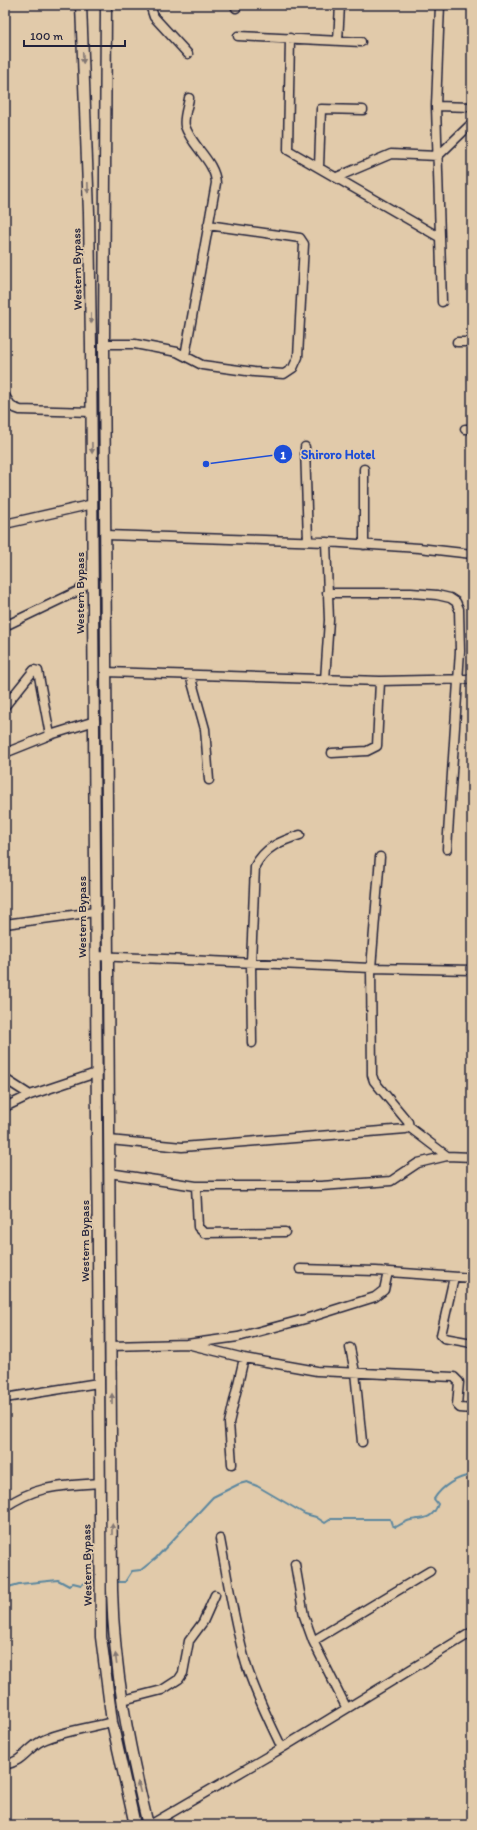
<svg xmlns="http://www.w3.org/2000/svg" width="477" height="1830" font-family="Itim,sans-serif">
<style>
.lines{fill:none;stroke-linecap:round;stroke-linejoin:round}
.stream{stroke:#5b879f;stroke-width:2}
.minor-casing{stroke:#22223b;stroke-width:11}
.major-casing{stroke:#22223b;stroke-width:13}
.minor{stroke:#e1caaa;stroke-width:8}
.major{stroke:#e1caaa;stroke-width:10}
.oneway{fill:#827672}
.labels{text-anchor:middle;stroke-width:3.5;stroke-linejoin:round;paint-order:stroke}
.street-label{font-size:12px;fill:#22223b;stroke:#e1caaa}
.leader{fill:none;stroke:#1d4ed8;stroke-width:1.5}
.callout-dot{fill:#1d4ed8;stroke:#e1caaa;stroke-width:1.5}
.mark-label{font-size:12px;text-anchor:middle;font-weight:bold;fill:#fff}
.callout-label{font-size:13px;text-anchor:middle;font-weight:bold;fill:#1d4ed8;stroke:#e1caaa;stroke-width:3.5;stroke-linejoin:round;paint-order:stroke}
</style>
<rect width="100%" height="100%" fill="#e1caaa"/>
<filter id="ink" filterUnits="userSpaceOnUse"><feTurbulence type="fractalNoise" baseFrequency=".025" numOctaves="2"/><feDisplacementMap in="SourceGraphic" scale="8" xChannelSelector="R" yChannelSelector="G"/><feConvolveMatrix kernelMatrix="1 2 1 2 8 2 1 2 1" color-interpolation-filters="sRGB"/></filter>
<g filter="url(#ink)">
<g class="lines">
<path class="stream" d="M115,1582H125L132,1571L141,1570L156,1558L213,1497L239,1484L247,1482L257,1486L305,1514L316,1517L325,1523L331,1519H390L392,1525L396,1527C401,1524 406,1521 411,1520C424,1518 433,1519 438,1504L434,1499C442,1486 457,1477 472,1475
M5,1588L19,1584L58,1580L69,1586L73,1583L81,1585L88,1581H98"/>
<defs>
<path id="minor" d="M150,5L154,17L188,54
M235,5L236,8
M440,5L436,106L442,302
M238,36L361,42
M290,38L288,150L439,237
M338,41L340,5
M436,106L472,107
M319,167L321,109L363,110
M337,177L391,154L438,156L472,123
M457,342H472
M104,344H135L177,352L202,365L254,372L284,374L293,368L298,357L304,244L300,238L208,225
M185,356L216,183C215,161 192,147 185,126C183,118 188,106 189,98
M5,396L12,407L20,410L92,412
M465,429H472
M305,447L308,541
M364,469V545
M5,524L93,504
M106,535L326,542L419,548L472,554
M327,593H411L437,595L450,598L456,602L459,609L460,651L447,849
M5,626L78,591L92,579
M106,672L380,681L472,679
M190,675L205,729L209,780
M325,680L329,620L326,542
M5,706L34,670L38,671L50,735
M5,753L50,735L95,721
M332,753L367,751L377,746L380,681
M5,924L95,912
M96,956L371,968L472,970
M252,1043L251,962L255,866C265,847 281,841 300,835
M5,1079L30,1095L96,1073
M5,1107L30,1095
M409,1127L447,1156
M109,1140L182,1147L406,1129L409,1127L408,1122L374,1081L372,1075L371,968L380,857
M109,1173L196,1186H321L391,1181L418,1163L447,1156L472,1157
M196,1186L198,1227L204,1233L285,1232
M300,1269L376,1271L472,1278
M388,1272L384,1290L375,1297L305,1319L238,1337L187,1344L244,1358L317,1371L454,1377L459,1382L457,1405L460,1408L472,1409
M454,1277L441,1335L444,1338L472,1343
M111,1346L187,1344
M350,1348L355,1372L362,1442
M5,1398L98,1383
M232,1464L229,1423L244,1358
M5,1507C37,1485 61,1486 99,1483
M220,1539C228,1581 234,1623 246,1664C255,1693 269,1721 282,1748
M295,1564L304,1616L313,1641L346,1707
M313,1641L430,1571
M123,1700L162,1690L179,1679L183,1673L189,1641L203,1622L215,1595
M5,1765C22,1761 25,1752 38,1743C53,1733 93,1727 112,1722
M150,1825L282,1748L472,1632"/>
<path id="major" d="M81,5L89,213L91,346L101,1637L112,1722L135,1825
M106,5L104,344L112,1590C114,1671 129,1747 148,1825"/>
</defs>
<use href="#minor" class="minor-casing"/>
<use href="#major" class="major-casing"/>
<use href="#minor" class="minor"/>
<use href="#major" class="major"/>
</g>
<defs><path id="oneway-solid" d="M-6-.8H1V-3.2L6.5 0L1 3.2V.8H-6Z"/></defs>
<g class="oneway">
<use href="#oneway-solid" transform="translate(83 58) rotate(88)"/>
<use href="#oneway-solid" transform="translate(88 188) rotate(88)"/>
<use href="#oneway-solid" transform="translate(91 318) rotate(89)"/>
<use href="#oneway-solid" transform="translate(92 448) rotate(89)"/>
<use href="#oneway-solid" transform="translate(112 1399) rotate(-90)"/>
<use href="#oneway-solid" transform="translate(112 1529) rotate(-90)"/>
<use href="#oneway-solid" transform="translate(116 1659) rotate(-97)"/>
<use href="#oneway-solid" transform="translate(139 1787) rotate(-104)"/>
</g>
</g>
<g class="labels">
<g class="street-label">
<text transform="translate(77 269) rotate(-91)" y="4">Western Bypass</text>
<text transform="translate(80 593) rotate(-90)" y="4">Western Bypass</text>
<text transform="translate(82 917) rotate(-90)" y="4">Western Bypass</text>
<text transform="translate(85 1241) rotate(-90)" y="4">Western Bypass</text>
<text transform="translate(87 1565) rotate(-91)" y="4">Western Bypass</text>
</g>
</g>
<path class="leader" d="M206 464L283 454"/>
<g class="callout-dot">
<circle cx="206" cy="464" r="4"/>
<circle cx="283" cy="454" r="10"/>
</g>
<g class="mark-label">
<text x="283" y="459">1</text>
</g>
<g class="callout-label">
<text x="338" y="459">Shiroro Hotel</text>
</g>
<rect width="477" height="1830" fill="none" stroke="#e1caaa" stroke-width="20"/>
<rect x="10" y="10" width="457" height="1810" fill="none" stroke="#22223b" stroke-width="1.5" filter="url(#ink)"/>
<path d="M24 40v6h101v-6" fill="none" stroke="#22223b" stroke-width="2"/>
<text x="30" y="40" font-size="12" fill="#22223b" stroke="#e1caaa" stroke-width="3" paint-order="stroke">100 m</text>
</svg>
